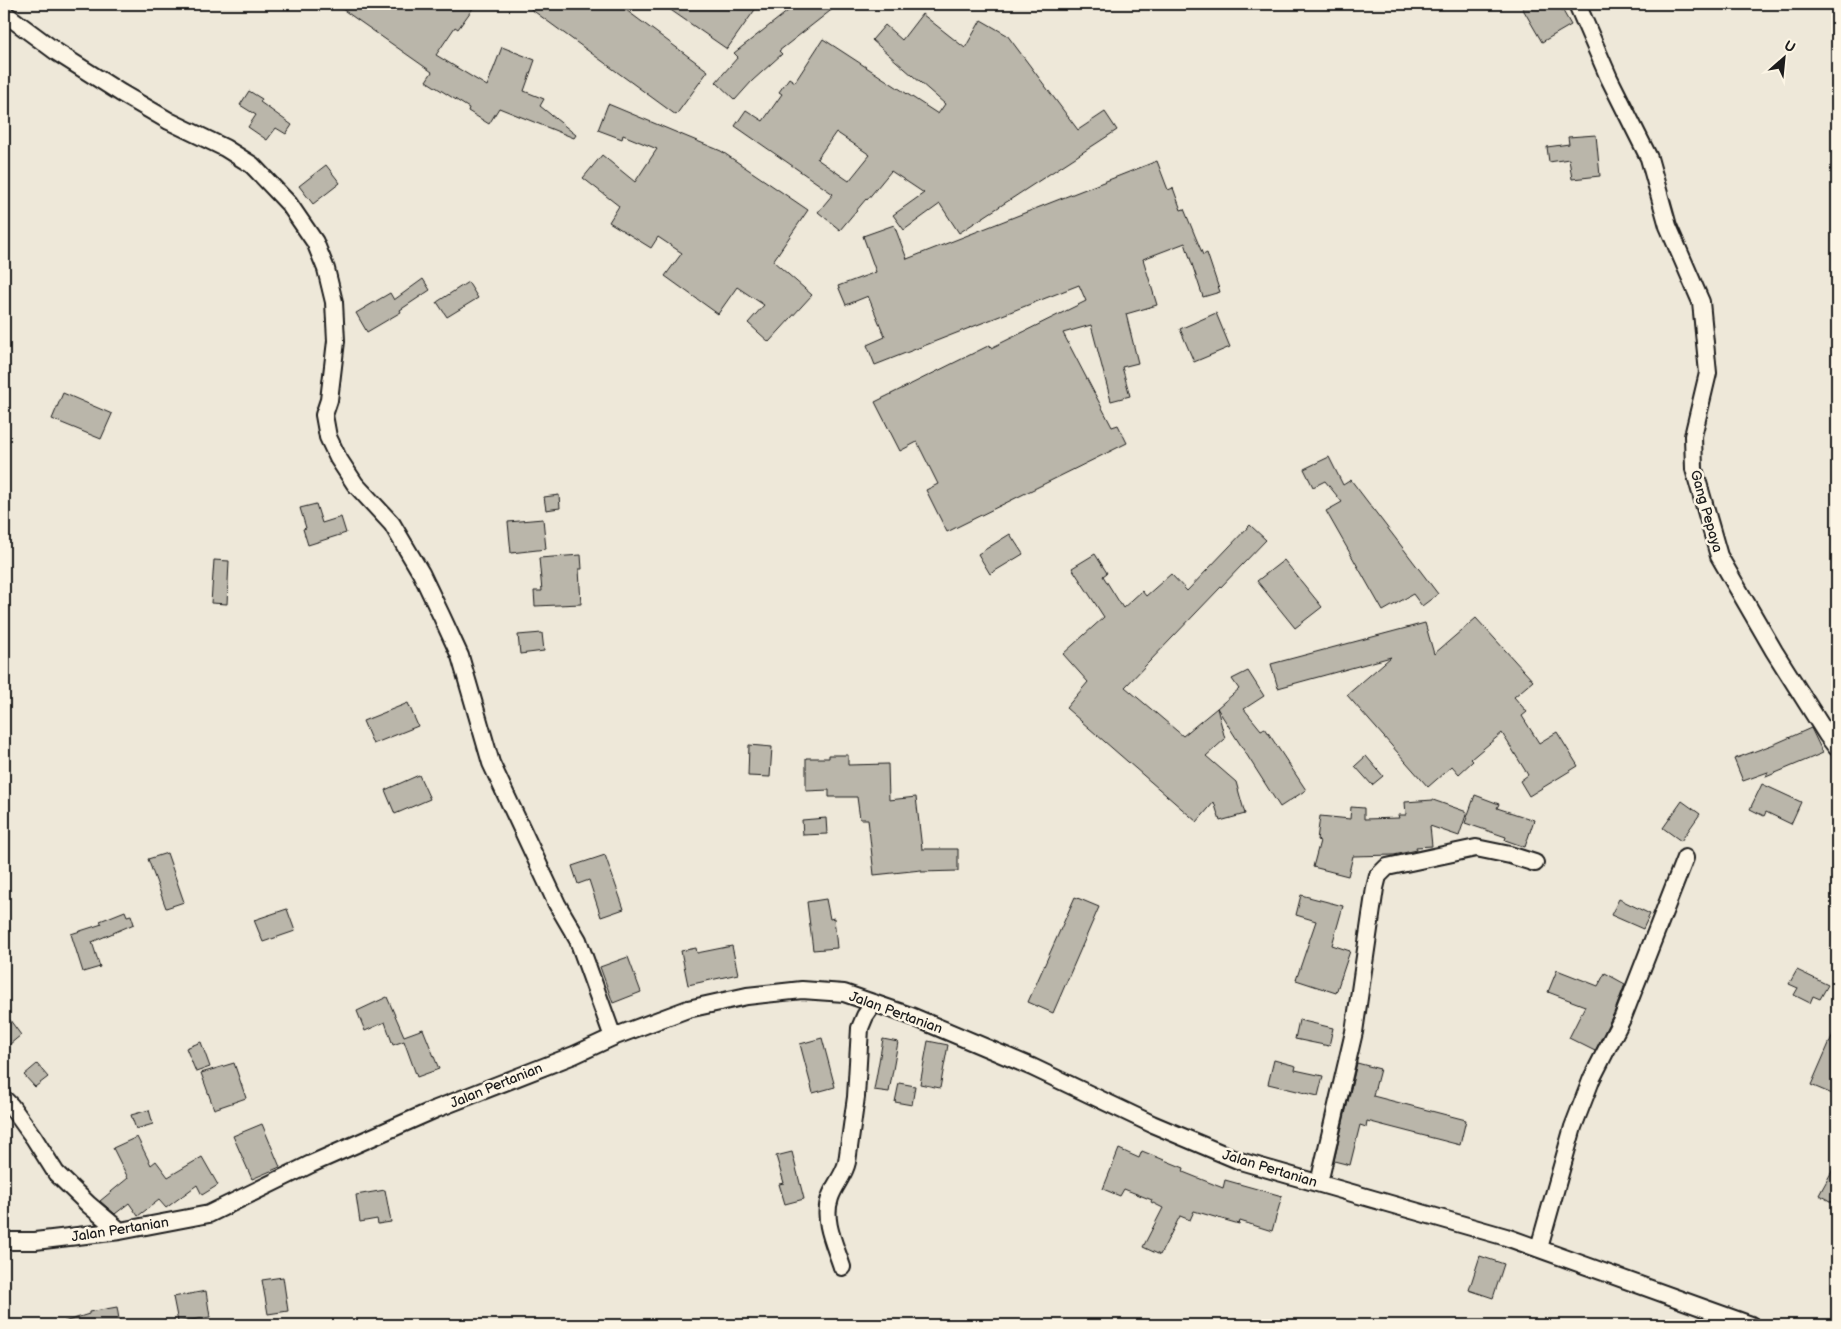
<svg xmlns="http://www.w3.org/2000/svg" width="1841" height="1329" font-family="'Balsamiq Sans',sans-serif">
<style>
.building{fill:#bab6aa;stroke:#1c1c1c;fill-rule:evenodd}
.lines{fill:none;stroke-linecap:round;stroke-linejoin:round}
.street-casing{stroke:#1c1c1c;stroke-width:20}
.street{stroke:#fcf5e5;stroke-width:16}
.labels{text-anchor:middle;stroke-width:5;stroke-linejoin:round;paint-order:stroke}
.street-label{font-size:14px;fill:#1c1c1c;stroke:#fcf5e5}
</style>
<rect width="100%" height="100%" fill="#eee8d9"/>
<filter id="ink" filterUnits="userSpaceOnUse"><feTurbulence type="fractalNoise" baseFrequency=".02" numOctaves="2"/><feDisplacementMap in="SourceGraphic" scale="10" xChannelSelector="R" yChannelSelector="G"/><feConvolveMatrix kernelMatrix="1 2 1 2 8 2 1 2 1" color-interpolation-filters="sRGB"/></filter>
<g filter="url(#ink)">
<path class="building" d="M335,4H476L458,29L455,27L436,55L487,86L502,47L535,60L524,91L544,99L540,106L576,135L574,138L499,108L489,124L468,111L469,108L426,81L432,72Z
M524,4H618L708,71L676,115Z
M662,4H759L727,49Z
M797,4H839L779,51L782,54L752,81L735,100L716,82L738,57L734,53Z
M1520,4H1559L1571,25L1542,42Z
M922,14L965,48L981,20L1007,35L1078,130L1105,112L1117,130L959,233L940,204L904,230L893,215L924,193L891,171L867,200L866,199L840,230L818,212L833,194L735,126L746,110L763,121L782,94L779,92L789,78L795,82L823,39L938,114L945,104L872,40L885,25L902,40ZM836,132L870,155L849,181L817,159Z
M249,91L262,99L260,102L292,125L286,134L276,128L267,140L248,127L256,115L240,105Z
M608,104L721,151L808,210L773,261L812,295L769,342L748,323L764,305L737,287L718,314L665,276L682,253L658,237L651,248L609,222L619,206L583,178L602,155L635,182L657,149L623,135L622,139L598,130Z
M1596,135L1600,176L1572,179L1569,159L1549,162L1547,147L1569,144L1568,137Z
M1157,161L1168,190L1173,188L1181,210L1184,209L1203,255L1207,253L1220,292L1203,297L1185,243L1143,259L1157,305L1126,314L1138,363L1122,367L1130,396L1111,401L1091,325L1063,333L1112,427L1118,425L1127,443L947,532L926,490L938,484L917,442L900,451L875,402L990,345L991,348L1086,301L1079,285L875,365L867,345L885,337L868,296L846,305L838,286L876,272L863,236L894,225L907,259Z
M326,165L340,183L313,204L299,186Z
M423,279L430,290L400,310L401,312L367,332L356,313L390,293L394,300Z
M468,282L478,298L447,317L437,302Z
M1216,313L1230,347L1194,362L1180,329Z
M63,393L112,414L101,439L52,419Z
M1329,457L1343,485L1351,480L1438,594L1422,606L1413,594L1383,611L1326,511L1342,502L1325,481L1313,487L1304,469Z
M559,495L560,508L546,510L544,497Z
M316,504L322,523L341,517L346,533L308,545L303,529L306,528L300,508Z
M543,519L546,549L511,553L508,522Z
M1250,525L1266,540L1125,687L1183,736L1217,708L1225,739L1206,756L1236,782L1245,814L1220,821L1214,802L1197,822L1066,708L1088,682L1063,654L1104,617L1072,568L1095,554L1107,573L1103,576L1123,608L1142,591L1146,596L1171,574L1187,591Z
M1010,534L1023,554L990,574L978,554Z
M581,555L582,569H579L581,604L535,606L534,591H542L539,558Z
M214,560L229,561L227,604L211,603Z
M1284,560L1322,607L1295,628L1257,581Z
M1476,618L1533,681L1514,697L1527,712L1522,716L1539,743L1557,732L1578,766L1529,796L1520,781L1528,775L1502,733L1471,759L1473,761L1459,774L1452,766L1428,787L1347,695L1391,657L1278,688L1271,664L1425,623L1434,654Z
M542,633L544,651L520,654L518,635Z
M1248,671L1264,696L1244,709L1261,730L1265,728L1306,790L1280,807L1217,708L1239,689L1232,679Z
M408,703L418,726L373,744L363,721Z
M1811,728L1823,753L1766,777L1768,772L1743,781L1734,759L1777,743Z
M749,745L772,747L770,777L748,776Z
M829,755H848V765L888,764L889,800L916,797L922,849H958V871L921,872V870L874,875L868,819H860L857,797H829V790L806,791V758H829Z
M1366,756L1383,776L1372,785L1355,766Z
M419,775L430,799L395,814L385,790Z
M1762,784L1801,802L1791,824L1766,812L1764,816L1750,809Z
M1475,795L1499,804L1497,808L1534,820L1525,847L1505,840L1506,837L1465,823Z
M1433,800L1467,812L1459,836L1430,826L1432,846L1416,847L1417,850L1394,855L1353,856L1348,876L1313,867L1320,841L1317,840L1320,816L1350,819L1351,807L1364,808V819L1399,818L1398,815H1406L1405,802Z
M1682,801L1700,814L1681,841L1663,828Z
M826,818L827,834L803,835L802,820Z
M167,853L184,902L166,908L148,859Z
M605,855L624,909L601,917L589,880L578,884L572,866Z
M1301,895L1343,906L1332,945L1350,951L1336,993L1296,980L1316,921L1296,915Z
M1075,897L1099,907L1053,1013L1028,1002Z
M826,899L830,919L834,918L837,948L813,950L807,902Z
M1619,899L1650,914L1643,929L1611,915Z
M287,909L295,931L263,942L254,920Z
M125,911L127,916L131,915L134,924L92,942L100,967L83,972L71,934L102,924L100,921Z
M732,946L738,974L688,985L681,951L696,948L697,953Z
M628,957L641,992L613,1003L600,967Z
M1557,970L1598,986L1605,973L1625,984L1614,1013L1595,1051L1569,1038L1585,1006L1548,992Z
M1797,970L1828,985L1820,999L1813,996L1810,1003L1794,995L1798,988L1789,984Z
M387,997L404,1036L423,1029L439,1069L417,1077L404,1041L393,1045L385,1022L365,1031L357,1011Z
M4,1012L21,1035L4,1049Z
M1299,1020L1333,1028L1329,1046L1295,1039Z
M1837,1025V1096L1811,1085Z
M822,1038L835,1087L813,1093L800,1044Z
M883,1039L898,1042L889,1092L874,1090Z
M928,1041L948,1045L940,1088L920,1084Z
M201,1042L210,1067L196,1072L186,1048Z
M1274,1060L1296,1066L1295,1070L1323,1076L1318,1096L1268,1084Z
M234,1063L246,1098L214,1109L201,1073Z
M1357,1063L1380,1069L1373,1096L1466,1120L1460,1145L1367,1121L1366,1127L1360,1125L1350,1165L1334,1161Z
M37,1064L48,1077L35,1087L24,1075Z
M899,1083L915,1086L912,1105L895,1102Z
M149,1110L153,1124L136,1129L131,1115Z
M262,1124L280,1167L252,1179L233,1136Z
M137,1137L151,1165L156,1161L168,1177L202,1157L218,1185L202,1195L197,1185L166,1208L159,1200L138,1216L129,1203L115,1214L100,1201L128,1178L113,1148Z
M1119,1149L1139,1158L1142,1151L1184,1168L1183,1172L1223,1188L1225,1180L1282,1196L1272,1231L1240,1221L1239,1224L1194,1211L1190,1220L1180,1216L1160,1255L1143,1247L1163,1208L1151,1202L1152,1200L1124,1189L1120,1196L1103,1189Z
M792,1152L804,1199L785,1204L779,1184L784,1183L776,1156Z
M1837,1162V1205L1819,1195Z
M385,1190L391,1222L378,1224L377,1219L360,1222L356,1195Z
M1480,1256L1504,1264L1493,1298L1469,1290Z
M283,1277L288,1311L268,1314L262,1280Z
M206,1291L210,1317L178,1322L173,1297Z
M117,1307L120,1325H64V1322L89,1314V1312Z"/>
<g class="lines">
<defs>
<path id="street" d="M1577,4L1609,78L1649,158L1668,226L1701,302L1708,373L1693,436L1694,469L1719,556L1774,651L1827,735L1837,748
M4,13L58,53L121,93L169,121L225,148L252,165L289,204L315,242L326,269L334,302L336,341L329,400L324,415L328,437L338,458L355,484L392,524L421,573L442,617L460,656L491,763L557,904L578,940L613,1037
M4,1099L11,1106L34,1138L56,1173L89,1205L120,1231
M1319,1183L1354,1032L1375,888L1378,876L1387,867L1476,848L1510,855L1535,863
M4,1241H35L120,1231L209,1214L311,1164L436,1109L574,1055L613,1037L688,1009L747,996L802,990L844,993L911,1016L1032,1067L1152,1124L1240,1161L1506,1237L1751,1325
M1539,1248L1573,1127L1592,1078L1623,1017L1685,858
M842,1267C835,1245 822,1220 830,1198C834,1185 844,1176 847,1162L856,1097L860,1028L865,1016L874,1003"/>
</defs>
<use href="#street" class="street-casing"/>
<use href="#street" class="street"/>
</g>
</g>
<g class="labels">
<g class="street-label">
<text transform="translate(1707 511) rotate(74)" y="5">Gang Pepaya</text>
<text transform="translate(896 1012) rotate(20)" y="5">Jalan Pertanian</text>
<text transform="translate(496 1085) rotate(-22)" y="5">Jalan Pertanian</text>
<text transform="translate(1270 1168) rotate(17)" y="5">Jalan Pertanian</text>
<text transform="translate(120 1229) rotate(-9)" y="5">Jalan Pertanian</text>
</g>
</g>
<rect width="1841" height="1329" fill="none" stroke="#fcf5e5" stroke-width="20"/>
<rect x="10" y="10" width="1821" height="1309" fill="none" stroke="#1c1c1c" stroke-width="2" filter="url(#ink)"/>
<g transform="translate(1784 58) rotate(27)" stroke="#fcf5e5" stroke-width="4" paint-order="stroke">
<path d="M0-4L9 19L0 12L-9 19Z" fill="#1c1c1c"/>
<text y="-8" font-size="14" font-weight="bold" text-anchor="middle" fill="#1c1c1c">U</text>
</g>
</svg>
